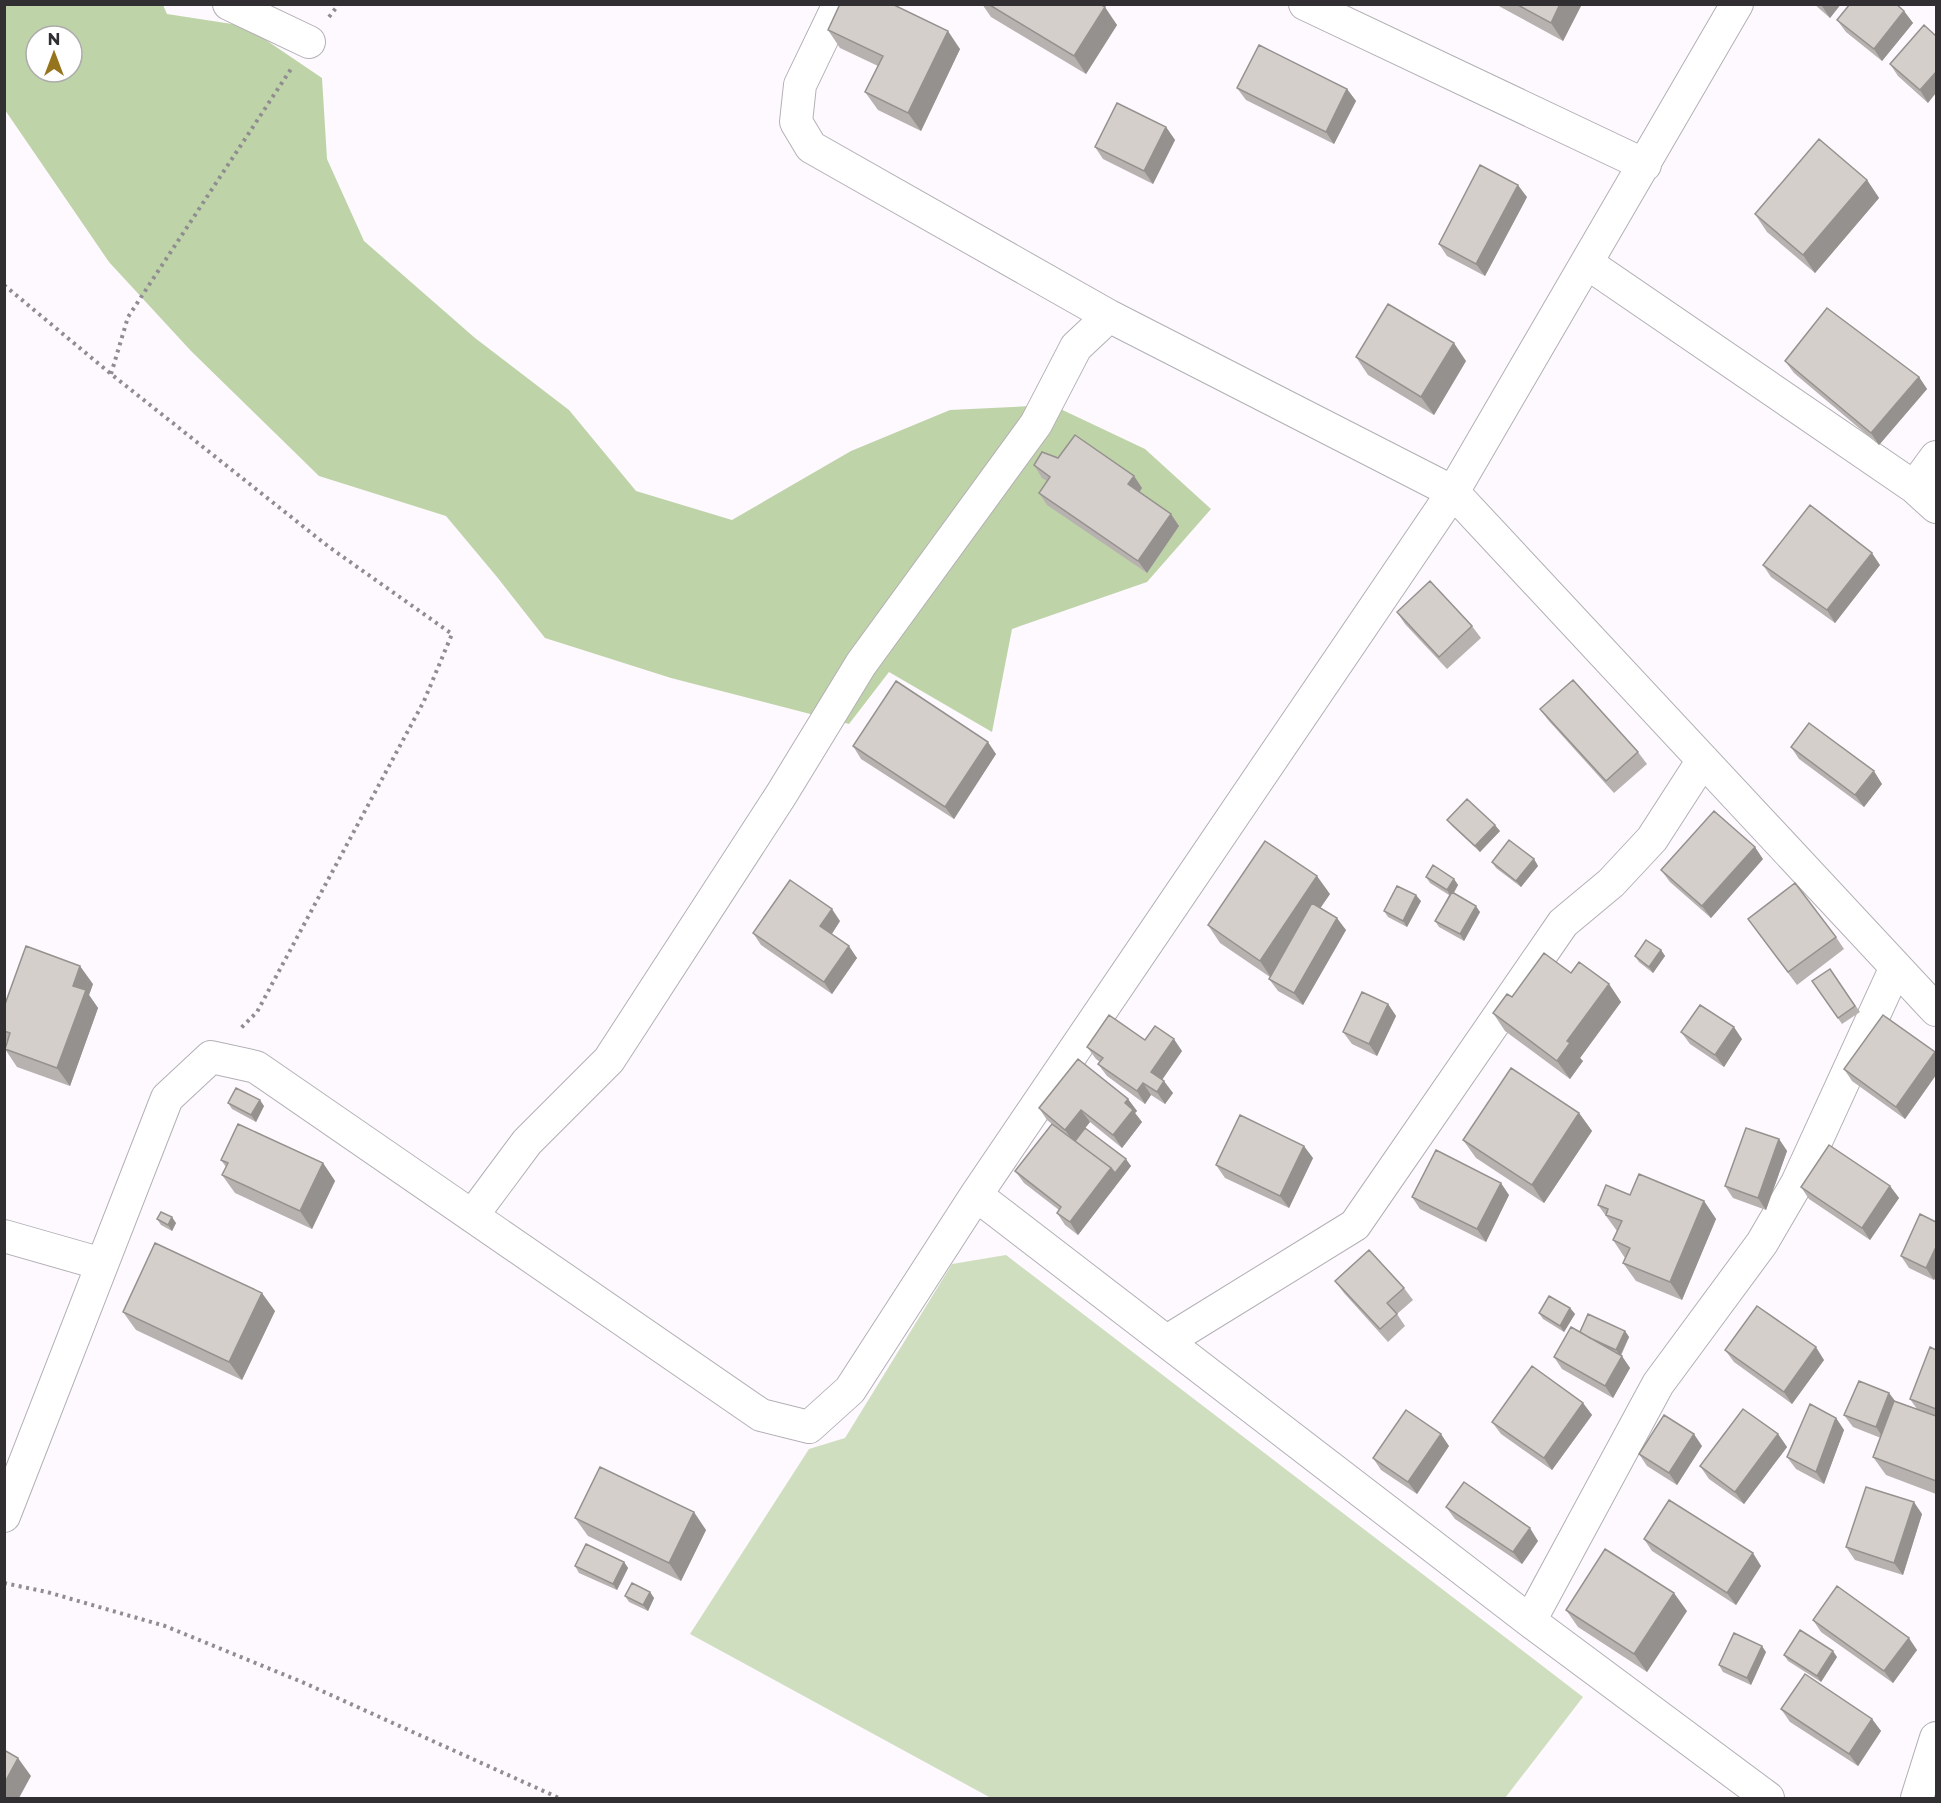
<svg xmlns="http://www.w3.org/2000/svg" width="1941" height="1803" font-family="Montserrat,sans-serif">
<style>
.green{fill:#cfdebf}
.forest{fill:#bfd3a8;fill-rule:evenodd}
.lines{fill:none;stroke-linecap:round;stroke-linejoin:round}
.minor-casing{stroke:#b3b0b5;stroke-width:34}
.path{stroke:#908d91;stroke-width:4;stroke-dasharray:3 4.5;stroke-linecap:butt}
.minor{stroke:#fff;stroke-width:32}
.wall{fill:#b7b2af}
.shaded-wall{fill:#95918e}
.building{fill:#d5cfcb;stroke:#95918e;stroke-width:1.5}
</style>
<rect width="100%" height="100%" fill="#fdf9ff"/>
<path class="green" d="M1006,1255L1583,1697L1505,1798H991L690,1634L809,1449L845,1438L952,1264Z"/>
<path class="forest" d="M4,5H163L167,14L245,26L322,78L327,159L364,241L475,338L569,410L636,491L732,520L851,451L950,410L1052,405L1145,449L1211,509L1147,582L1012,629L992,732L889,672L849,724L671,678L545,638L497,577L446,516L319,476L191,351L109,262L5,110ZM36,36H72V72H36Z"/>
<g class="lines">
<defs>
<path id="minor" d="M229,4L309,42
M839,4L800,85L796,122L811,147L1109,316L1453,492L1936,1010
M1305,4L1645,165
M1587,263L1914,487L1936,507
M1914,487L1936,457
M976,1195L1530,1621L1768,1798
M472,1216L527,1142L609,1060L781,795L861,664L1036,424L1076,347L1109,316
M4,1236L102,1264
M1167,1341L1355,1225L1563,923L1611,883L1652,839L1703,760
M4,1516L167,1098L211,1057L256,1067L761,1415L809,1427L850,1390L976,1195L1453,492L1737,4
M1530,1621L1658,1384L1762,1243L1797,1183L1896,967
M1917,1798L1936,1738"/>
</defs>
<use href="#minor" class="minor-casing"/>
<path class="path" d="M329,17L339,4
M4,285L111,374L329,547L452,634L424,701L257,1012L239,1030
M111,374L128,317L291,69
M4,1583L47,1592L165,1626L302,1682L559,1798"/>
<use href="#minor" class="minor"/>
</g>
<path class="wall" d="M982,4H1100L1117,25L1086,74L991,17Z
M1495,4H1582L1563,41Z
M1814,4H1841L1830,18Z
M1904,11L1913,23L1882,61L1846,32L1837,20Z
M1924,25L1928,103L1898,76L1890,64Z
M828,30L960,49L921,131L878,110L865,92L878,66L840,48Z
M1237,88L1347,89L1356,101L1334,144L1246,100Z
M1166,127L1175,140L1153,184L1103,159L1095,147Z
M1867,180L1879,198L1815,273L1767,232L1755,214Z
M1527,197L1485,276L1447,256L1439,244Z
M1356,357L1466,361L1434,415L1368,375Z
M1785,361L1919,377L1927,389L1879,445L1794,373Z
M1058,458L1134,476L1142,488L1139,492L1179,526L1147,573L1047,505L1039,493L1047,481L1042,478L1034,465Z
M1763,565H1880L1835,623L1771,577Z
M1397,612L1472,626L1481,638L1447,669L1405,624Z
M1540,709L1638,752L1647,764L1614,793L1549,721Z
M853,746L996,754L954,819L861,759Z
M1791,747L1882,784L1864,807L1799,759Z
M1447,820L1500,831L1480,852L1452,826Z
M1534,859L1538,866L1521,887L1496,868L1492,862Z
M1763,859L1711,918L1670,882L1661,870Z
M1426,877L1454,879L1458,885L1454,893L1480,912L1464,941L1439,927L1435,921L1449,895L1430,883Z
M1330,894L1320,908L1346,930L1303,1005L1278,991L1269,979L1270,977L1220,943L1208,925Z
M1421,901L1407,927L1388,917L1384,911Z
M1748,919L1836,937L1844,949L1797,985Z
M840,921L832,934L857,958L832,994L761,945L753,933Z
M1661,950L1665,956L1653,973L1639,962L1635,956Z
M1830,969L1860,1012L1842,1024L1812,981Z
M1571,973L1609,984L1621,1002L1580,1058L1583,1061L1570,1079L1505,1031L1493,1013L1512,997Z
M93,984L89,995L98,1008L70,1086L17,1067L5,1049L7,1042L4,1039V1007Z
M1388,1004L1396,1016L1377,1056L1352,1044L1343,1032Z
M1681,1032L1742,1039L1724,1067L1690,1044Z
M1145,1040L1182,1051L1162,1080L1173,1093L1165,1104L1151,1095L1145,1104L1107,1076L1098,1064L1100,1062L1096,1059L1087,1047Z
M1936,1054V1075L1905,1119L1852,1081L1844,1069Z
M1128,1099L1137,1111L1135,1113L1142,1122L1122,1148L1090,1122L1085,1128L1131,1166L1078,1235L1065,1225L1057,1213L1059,1210L1024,1183L1015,1171L1052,1124L1047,1120L1039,1108Z
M228,1103L264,1106L256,1122L232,1109Z
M1579,1113L1592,1131L1544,1203L1476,1158L1463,1140Z
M1779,1139L1787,1151L1766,1210L1733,1198L1725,1186Z
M1313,1158L1289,1208L1225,1178L1216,1165Z
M221,1160L323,1163L335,1181L312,1229L235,1193L222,1175L226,1167Z
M1890,1186L1899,1198L1870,1240L1809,1199L1801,1187Z
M1509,1195L1486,1242L1420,1209L1412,1197Z
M1630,1195L1704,1201L1716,1219L1682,1300L1636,1281L1623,1263L1625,1258L1613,1240L1617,1231L1598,1205Z
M157,1219L176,1223L172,1231L161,1225Z
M1936,1222V1276L1934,1280L1909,1268L1901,1256Z
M1335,1281L1404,1288L1413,1300L1397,1314L1405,1326L1388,1342L1344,1293Z
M1570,1308L1575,1314L1564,1332L1543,1319L1539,1313Z
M275,1311L242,1380L136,1330L123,1312Z
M1625,1331L1629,1337L1621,1356L1630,1368L1613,1398L1562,1369L1554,1357L1580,1332Z
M1725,1350L1824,1360L1792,1404L1734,1362Z
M1936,1350V1494L1886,1475L1873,1457L1881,1438L1853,1427L1844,1415L1889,1393L1895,1401L1917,1409L1910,1399Z
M1583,1403L1592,1415L1552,1470L1501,1434L1492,1422Z
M1836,1418L1844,1430L1824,1484L1796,1469L1787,1457Z
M1778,1434L1787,1447L1744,1504L1709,1479L1700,1466Z
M1449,1446L1417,1494L1381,1470L1373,1458Z
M1702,1446L1677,1485L1647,1466L1639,1454Z
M1446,1507L1538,1541L1522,1564L1455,1519Z
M1922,1514L1903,1575L1855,1560L1846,1547Z
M575,1518L706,1530L681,1581L588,1536Z
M1644,1539L1761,1566L1736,1605L1652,1551Z
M624,1562L628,1568L617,1590L579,1573L575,1566Z
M650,1592L654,1598L648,1611L629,1602L625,1596Z
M1566,1610L1687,1611L1647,1672L1578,1627Z
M1813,1620L1917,1650L1893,1683L1821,1632Z
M1766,1652L1751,1685L1723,1672L1719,1665Z
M1784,1655L1837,1657L1821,1682L1788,1661Z
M1781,1709L1872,1719L1881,1731L1858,1766L1790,1722Z"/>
<path class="shaded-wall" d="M1560,4H1582L1563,41L1551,23Z
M1823,4H1841L1830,18L1822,6Z
M1105,7L1117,25L1086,74L1074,56Z
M1904,11L1913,23L1882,61L1874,49Z
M948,31L960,49L921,131L908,113Z
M1936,72V93L1928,103L1920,90Z
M1347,89L1356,101L1334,144L1326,132Z
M1166,127L1175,140L1153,184L1144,171Z
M1867,180L1879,198L1815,273L1803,255Z
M1518,185L1527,197L1485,276L1476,264Z
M1454,343L1466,361L1434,415L1421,397Z
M1919,377L1927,389L1879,445L1871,433Z
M1134,476L1142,488L1136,497L1128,484Z
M1171,514L1179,526L1147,573L1138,561Z
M1872,553L1880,565L1835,623L1827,610Z
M988,742L996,754L954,819L945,807Z
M1874,771L1882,784L1864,807L1855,795Z
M1495,825L1500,831L1480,852L1475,846Z
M1755,847L1763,859L1711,918L1702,906Z
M1534,859L1538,866L1521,887L1516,881Z
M1317,876L1330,894L1272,979L1260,961Z
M1454,879L1458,885L1451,897L1447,890Z
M1416,895L1421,901L1407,927L1403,921Z
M1476,906L1480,912L1464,941L1460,934Z
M832,909L840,921L829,938L820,926Z
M1337,918L1346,930L1303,1005L1294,993Z
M849,946L857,958L832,994L824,982Z
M1661,950L1665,956L1653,973L1649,967Z
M80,966L93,984L89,995L98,1008L70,1086L57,1068L73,986Z
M1609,984L1621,1002L1580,1058L1583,1061L1570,1079L1557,1061L1567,1041Z
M1388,1004L1396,1016L1377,1056L1369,1044Z
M1734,1027L1742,1039L1724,1067L1715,1055Z
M1174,1039L1182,1051L1159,1084L1151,1072Z
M1935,1052L1936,1054V1075L1905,1119L1896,1107Z
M1164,1081L1173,1093L1165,1104L1157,1092Z
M1143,1083L1151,1095L1145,1104L1137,1091Z
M1128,1099L1137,1111L1135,1113L1142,1122L1122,1148L1113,1135L1125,1103Z
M260,1100L264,1106L256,1122L251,1115Z
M1081,1110L1090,1122L1074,1142L1065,1130Z
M1579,1113L1592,1131L1544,1203L1532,1185Z
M1779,1139L1787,1151L1766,1210L1758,1198Z
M1304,1146L1313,1158L1289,1208L1280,1196Z
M1126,1159L1131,1166L1078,1235L1070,1222L1111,1168Z
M323,1163L335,1181L312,1229L300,1211Z
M1501,1183L1509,1195L1486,1242L1477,1229Z
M1890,1186L1899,1198L1870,1240L1862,1228Z
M1704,1201L1716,1219L1682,1300L1670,1282Z
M172,1217L176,1223L172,1231L168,1225Z
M1936,1247V1276L1934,1280L1926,1268Z
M262,1293L275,1311L242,1380L229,1362Z
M1570,1308L1575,1314L1564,1332L1560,1326Z
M1625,1331L1629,1337L1620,1356L1616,1350Z
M1816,1347L1824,1360L1792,1404L1784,1392Z
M1622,1356L1630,1368L1613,1398L1605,1386Z
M1889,1393L1898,1405L1884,1439L1876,1427Z
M1583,1403L1592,1415L1552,1470L1544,1458Z
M1836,1418L1844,1430L1824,1484L1816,1472Z
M1441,1434L1449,1446L1417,1494L1408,1482Z
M1694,1434L1702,1446L1677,1485L1669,1473Z
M1778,1434L1787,1447L1744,1504L1735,1492Z
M1914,1502L1922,1514L1903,1575L1894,1563Z
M694,1512L706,1530L681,1581L669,1563Z
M1530,1528L1538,1541L1522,1564L1513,1552Z
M1753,1553L1761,1566L1736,1605L1727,1593Z
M624,1562L628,1568L617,1590L613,1584Z
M650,1592L654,1598L648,1611L643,1605Z
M1674,1593L1687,1611L1647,1672L1634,1654Z
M1909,1638L1917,1650L1893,1683L1884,1671Z
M1762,1646L1766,1652L1751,1685L1747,1678Z
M1833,1651L1837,1657L1821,1682L1817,1676Z
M1872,1719L1881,1731L1858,1766L1849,1754Z
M18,1758L31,1776L19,1798H4V1784Z"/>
<path class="building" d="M840,4H892L948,31L908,113L865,92L883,56L828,30Z
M988,4H1100L1105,7L1074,56Z
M1516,4H1560L1551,23Z
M1850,4H1896L1904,11L1874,49L1837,20Z
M1924,25L1936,36V72L1920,90L1890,64Z
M1259,45L1347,89L1326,132L1237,88Z
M1117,103L1166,127L1144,171L1095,147Z
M1819,139L1867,180L1803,255L1755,214Z
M1480,165L1518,185L1476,264L1439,244Z
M1388,304L1454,343L1421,397L1356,357Z
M1827,308L1919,377L1871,433L1785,361Z
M1075,435L1134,476L1128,484L1171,514L1138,561L1039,493L1050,477L1034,465L1042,452L1058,458Z
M1810,505L1872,553L1827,610L1763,565Z
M1430,581L1472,626L1439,657L1397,612Z
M1573,680L1638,752L1606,781L1540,709Z
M896,681L988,742L945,807L853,746Z
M1809,723L1874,771L1855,795L1791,747Z
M1467,799L1495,825L1475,846L1447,820Z
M1714,811L1755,847L1702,906L1661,870Z
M1509,840L1534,859L1516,881L1492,862Z
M1265,841L1317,876L1260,961L1208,925Z
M1433,865L1454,879L1447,890L1426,877Z
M790,880L832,909L820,926L849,946L824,982L753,933Z
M1795,883L1836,937L1788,972L1748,919Z
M1397,886L1416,895L1403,921L1384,911Z
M1452,892L1476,906L1460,934L1435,921Z
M1312,903L1337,918L1294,993L1269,979Z
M1646,940L1661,950L1649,967L1635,956Z
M26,946L80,966L73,986L86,990L57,1068L5,1049L10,1033L4,1031V1007Z
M1544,953L1571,973L1579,962L1609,984L1567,1041L1570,1043L1557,1061L1493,1013L1507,994L1512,997Z
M1830,969L1855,1006L1838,1018L1812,981Z
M1362,992L1388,1004L1369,1044L1343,1032Z
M1700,1005L1734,1027L1715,1055L1681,1032Z
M1109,1015L1145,1040L1155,1026L1174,1039L1151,1072L1164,1081L1157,1092L1143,1083L1137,1091L1098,1064L1103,1058L1087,1047Z
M1883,1015L1935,1052L1896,1107L1844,1069Z
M1078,1059L1128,1099L1125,1103L1133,1110L1113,1135L1081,1110L1065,1130L1039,1108Z
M1511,1068L1579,1113L1532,1185L1463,1140Z
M236,1088L260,1100L251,1115L228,1103Z
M1240,1115L1304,1146L1280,1196L1216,1165Z
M238,1124L323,1163L300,1211L222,1175L228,1163L221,1160Z
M1052,1124L1111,1168L1070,1222L1057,1213L1061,1207L1015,1171Z
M1085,1128L1126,1159L1115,1173L1111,1168L1075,1141Z
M1746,1128L1779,1139L1758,1198L1725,1186Z
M1829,1145L1890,1186L1862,1228L1801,1187Z
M1436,1150L1501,1183L1477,1229L1412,1197Z
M1639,1174L1704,1201L1670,1282L1623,1263L1630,1248L1613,1240L1622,1221L1606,1215L1608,1209L1598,1205L1606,1185L1630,1195Z
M161,1212L172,1217L168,1225L157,1219Z
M1920,1214L1936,1222V1247L1926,1268L1901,1256Z
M155,1243L262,1293L229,1362L123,1312Z
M1369,1250L1404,1288L1387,1303L1397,1314L1380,1329L1335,1281Z
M1549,1296L1570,1308L1560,1326L1539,1313Z
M1757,1306L1816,1347L1784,1392L1725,1350Z
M1588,1314L1625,1331L1616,1350L1590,1338L1580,1332Z
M1571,1327L1622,1356L1605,1386L1554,1357Z
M1930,1347L1936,1350V1409L1910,1399Z
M1532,1366L1583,1403L1544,1458L1492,1422Z
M1859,1381L1889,1393L1876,1427L1844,1415Z
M1894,1401L1936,1416V1481L1873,1457Z
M1810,1404L1836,1418L1816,1472L1787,1457Z
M1743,1409L1778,1434L1735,1492L1700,1466Z
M1406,1410L1441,1434L1408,1482L1373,1458Z
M1664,1415L1694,1434L1669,1473L1639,1454Z
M600,1467L694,1512L669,1563L575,1518Z
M1464,1482L1530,1528L1513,1552L1446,1507Z
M1866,1487L1914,1502L1894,1563L1846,1547Z
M1669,1500L1753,1553L1727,1593L1644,1539Z
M586,1544L624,1562L613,1584L575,1566Z
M1605,1549L1674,1593L1634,1654L1566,1610Z
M632,1583L650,1592L643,1605L625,1596Z
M1837,1586L1909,1638L1884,1671L1813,1620Z
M1800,1630L1833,1651L1817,1676L1784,1655Z
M1734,1633L1762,1646L1747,1678L1719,1665Z
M1805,1674L1872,1719L1849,1754L1781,1709Z
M4,1750L18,1758L4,1784Z"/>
<rect width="1941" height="1803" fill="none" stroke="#312f31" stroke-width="12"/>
<g transform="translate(54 54)"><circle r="28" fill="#ffffff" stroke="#adacad" stroke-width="1.5"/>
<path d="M0-4.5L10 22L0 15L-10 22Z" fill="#96741d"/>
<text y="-9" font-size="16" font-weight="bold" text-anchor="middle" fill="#312f31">N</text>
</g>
</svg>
